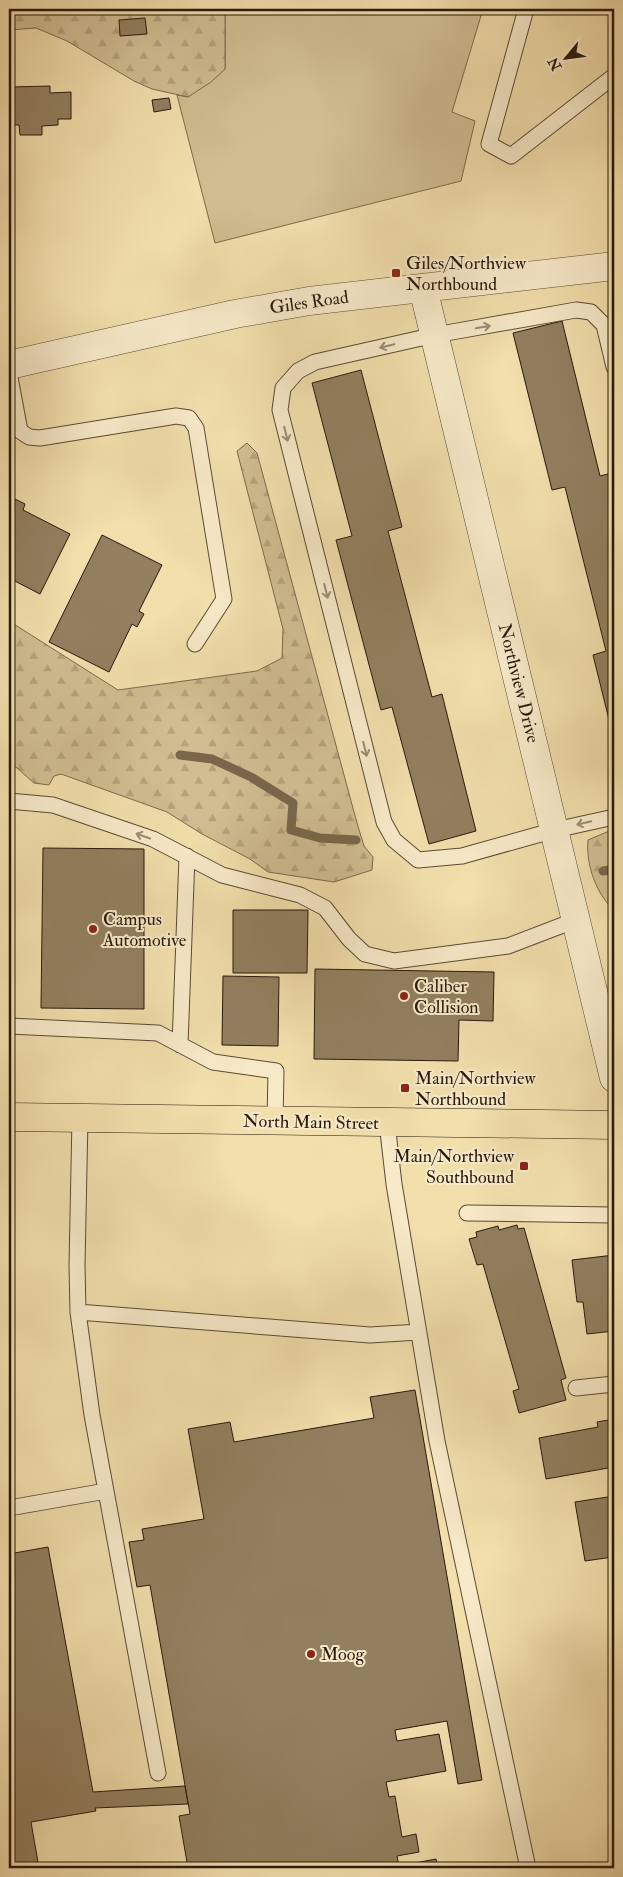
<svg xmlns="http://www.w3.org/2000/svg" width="623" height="1877" font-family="'IM FELL Double Pica',serif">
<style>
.grass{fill:#d0bd91;stroke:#7c6a4e}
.forest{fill:url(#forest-firs);stroke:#7c6a4e}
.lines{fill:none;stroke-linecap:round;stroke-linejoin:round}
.stream{stroke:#79674c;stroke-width:9}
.building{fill:#927f5f;stroke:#29180c}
.service-casing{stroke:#5b4a34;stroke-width:17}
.minor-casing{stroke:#5b4a34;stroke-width:29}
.tertiary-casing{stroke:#5b4a34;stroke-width:29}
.primary-casing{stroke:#29180c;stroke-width:29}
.service{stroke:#f7eac9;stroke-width:15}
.minor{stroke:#f7eac9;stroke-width:28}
.tertiary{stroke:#f7eac9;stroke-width:28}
.primary{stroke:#f2dfac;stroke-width:28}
.oneway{stroke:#9a8c74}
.poi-dot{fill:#8f2418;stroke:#f7eac9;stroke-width:2}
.labels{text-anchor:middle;stroke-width:4;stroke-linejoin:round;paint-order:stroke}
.poi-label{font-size:18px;fill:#29180c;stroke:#f7eac9;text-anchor:start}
.street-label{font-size:18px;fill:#29180c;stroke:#f7eac9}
</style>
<defs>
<pattern id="forest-firs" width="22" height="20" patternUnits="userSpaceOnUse" patternTransform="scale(1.25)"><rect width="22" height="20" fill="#d0bd91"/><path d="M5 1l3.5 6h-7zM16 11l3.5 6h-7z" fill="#b3a27c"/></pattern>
</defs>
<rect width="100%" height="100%" fill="#f2dfac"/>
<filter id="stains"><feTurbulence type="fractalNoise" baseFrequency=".004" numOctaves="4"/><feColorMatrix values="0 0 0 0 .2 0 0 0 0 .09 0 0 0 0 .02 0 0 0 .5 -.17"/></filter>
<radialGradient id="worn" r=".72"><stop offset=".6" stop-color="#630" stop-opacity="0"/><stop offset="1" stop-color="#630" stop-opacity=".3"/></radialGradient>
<path class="grass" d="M225,9H483L452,112L475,121L461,181L215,243L177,95L188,97L225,69Z"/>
<path class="forest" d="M9,9H225V69L211,82L188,97L152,89L134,81L67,41L36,28L9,30Z
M247,443L257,453L357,823L364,846L373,857L372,870L334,882L268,872L250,859L202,834L167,812L61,774L54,776L49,785L34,783L9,761V621L118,690L257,671L282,658L283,629L237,451Z
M614,829V904L609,905C594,888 586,862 588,840Z"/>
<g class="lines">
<path class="stream" d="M180,755L212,759L251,777L293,803L291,830L320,838L356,840
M603,871L614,869"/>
</g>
<path class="building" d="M145,18L147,34L120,36L119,20Z
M50,86V93L71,92V119H58V125L42,126V135H20L19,125H9V87Z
M169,98L171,109L154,112L152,100Z
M562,321L600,476L612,473L614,480V740L593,655L606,651L565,487L552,490L513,333Z
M361,370L402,527L388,531L432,697L442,694L476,831L429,844L392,707L381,710L336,540L352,536L312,383Z
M13,498L25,504L23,510L70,534L40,594L9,578V502L10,503Z
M102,535L162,565L139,611L144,614L137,627L132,624L109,672L49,642Z
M43,848L144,849V1009L41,1008Z
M233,910H308L307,973H233Z
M315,969L494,972L493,1021L459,1020L458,1061L314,1059Z
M223,976L279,977L278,1046L222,1045Z
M517,1225L518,1229L524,1228L566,1378L561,1380L566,1400L519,1413L513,1391L519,1389L483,1264L477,1265L469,1239L477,1237L476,1232L498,1226L499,1230Z
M614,1255V1331L587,1334L583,1302H577L572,1260Z
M415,1390L482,1780L458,1784L447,1721L395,1730L397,1741L439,1734L446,1771L386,1782L389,1797L395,1796L402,1837L416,1834L419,1852L397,1856L399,1866L436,1859L438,1868H188L179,1816L190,1814L150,1585L137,1587L129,1542L144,1540L142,1529L204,1519L188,1429L230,1422L234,1442L374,1418L370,1397Z
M614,1419V1467L546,1479L539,1438L598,1427L597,1422Z
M614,1496V1565L613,1557L585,1561L575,1502Z
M48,1547L93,1792L185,1786L188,1804L95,1808L96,1811L31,1822L39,1868H9V1554Z"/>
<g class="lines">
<defs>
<path id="service" d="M526,9L489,144L511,156L614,76
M614,367L604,325L591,312L576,310L435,335L315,362L298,371L283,388L280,410L384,822L394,840L418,860L462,856L555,830L614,817
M9,372L20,431L29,437L40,438L176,416L189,418L196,428L224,599L195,644
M9,801L53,805L153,839L222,875L300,895L325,908L349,939L365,954L394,961L508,946L576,920
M9,1026L158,1033L213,1062L276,1071L275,1122
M180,1045L187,856
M80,1118L77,1265L78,1312L92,1415L158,1773
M387,1123L394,1184L437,1441L528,1868
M467,1213L614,1215
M78,1312L370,1335L419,1332
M576,1388L614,1384
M9,1508L106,1491"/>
<path id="minor" d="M423,288L614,1078"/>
<path id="tertiary" d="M9,365L235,314L309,301L614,266"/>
<path id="primary" d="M9,1117L614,1125"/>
</defs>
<use href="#service" class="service-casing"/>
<use href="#minor" class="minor-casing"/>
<use href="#tertiary" class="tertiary-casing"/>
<use href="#primary" class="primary-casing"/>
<use href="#service" class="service"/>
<use href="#minor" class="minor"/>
<use href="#tertiary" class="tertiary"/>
<use href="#primary" class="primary"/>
</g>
<defs><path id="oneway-shaft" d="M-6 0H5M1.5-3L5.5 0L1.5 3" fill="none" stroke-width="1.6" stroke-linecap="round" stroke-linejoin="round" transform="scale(1.25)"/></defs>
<g class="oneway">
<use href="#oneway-shaft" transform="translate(483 327) rotate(-10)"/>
<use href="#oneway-shaft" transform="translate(387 346) rotate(167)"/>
<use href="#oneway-shaft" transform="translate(286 434) rotate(76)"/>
<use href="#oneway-shaft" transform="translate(326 591) rotate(76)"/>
<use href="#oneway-shaft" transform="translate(365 749) rotate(76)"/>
<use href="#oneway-shaft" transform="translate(584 823) rotate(167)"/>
<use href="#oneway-shaft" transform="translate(143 836) rotate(-161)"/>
</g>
<g class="poi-dot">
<rect x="391" y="268" width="10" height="10" rx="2.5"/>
<circle cx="93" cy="929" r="5"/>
<circle cx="404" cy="996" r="5"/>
<rect x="400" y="1083" width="10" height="10" rx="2.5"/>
<rect x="519" y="1161" width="10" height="10" rx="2.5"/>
<circle cx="311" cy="1654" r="5"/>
</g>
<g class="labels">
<g class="poi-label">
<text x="406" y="269">Giles/Northview<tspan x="406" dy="21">Northbound</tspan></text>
<text x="103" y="925">Campus<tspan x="103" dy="21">Automotive</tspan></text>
<text x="414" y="992">Caliber<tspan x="414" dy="21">Collision</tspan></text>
<text x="415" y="1084">Main/Northview<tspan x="415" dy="21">Northbound</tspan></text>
<text x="514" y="1162" text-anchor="end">Main/Northview<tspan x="514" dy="21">Southbound</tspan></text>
<text x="321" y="1660">Moog</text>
</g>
<g class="street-label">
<text transform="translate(309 302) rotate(-8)" y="6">Giles Road</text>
<text transform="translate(519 683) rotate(76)" y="6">Northview Drive</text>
<text transform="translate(311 1122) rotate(1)" y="6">North Main Street</text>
</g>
</g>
<rect width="623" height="1877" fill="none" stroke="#f2dfac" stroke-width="30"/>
<rect x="10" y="10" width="603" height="1857" fill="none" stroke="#29180c" stroke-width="2.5"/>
<rect x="15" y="15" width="593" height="1847" fill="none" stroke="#29180c"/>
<g transform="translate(566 58) rotate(241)" stroke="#f7eac9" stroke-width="4" paint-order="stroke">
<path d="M0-4L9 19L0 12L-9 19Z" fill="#29180c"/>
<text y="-8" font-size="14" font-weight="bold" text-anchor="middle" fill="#29180c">N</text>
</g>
<rect width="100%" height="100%" filter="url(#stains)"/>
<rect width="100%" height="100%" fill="url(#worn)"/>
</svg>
